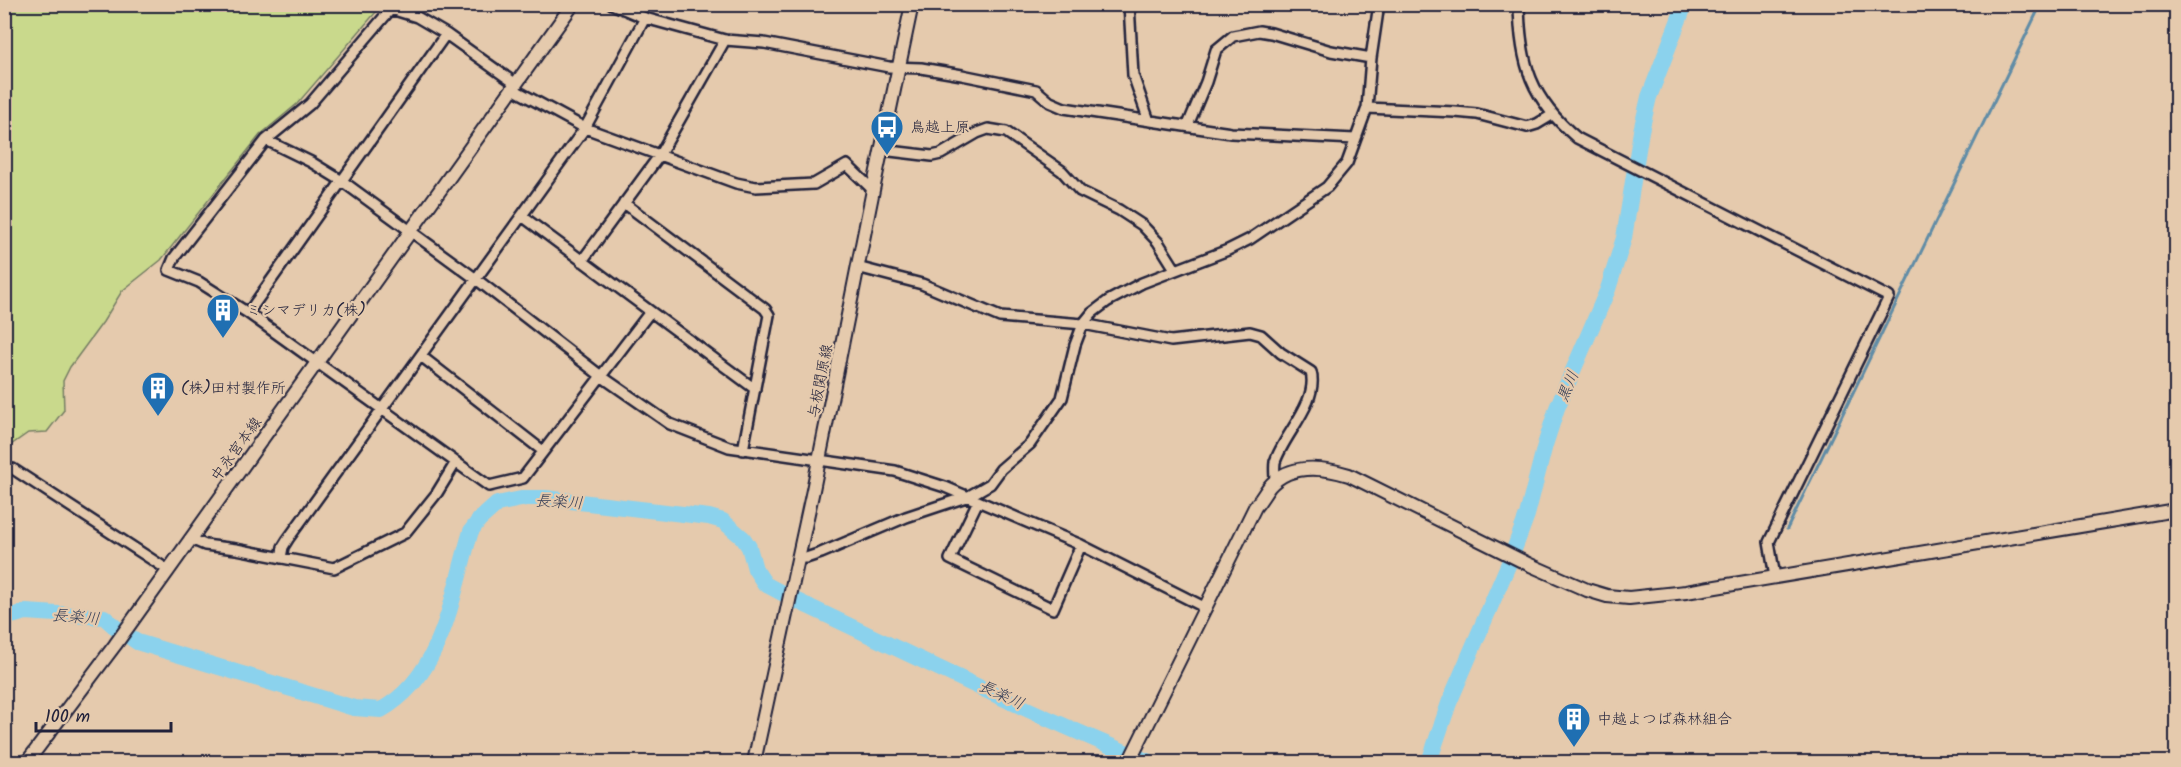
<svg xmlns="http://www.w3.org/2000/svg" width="2181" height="767" font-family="Kalam,'Klee One',sans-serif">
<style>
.green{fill:#c9d98c;stroke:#767e64;stroke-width:1.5}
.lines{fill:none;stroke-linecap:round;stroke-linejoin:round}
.stream{stroke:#618ca6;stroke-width:3}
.river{stroke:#8bd2ed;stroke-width:16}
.street-casing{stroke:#22223b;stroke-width:14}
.secondary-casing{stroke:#22223b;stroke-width:16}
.street{stroke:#e5caad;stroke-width:9}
.secondary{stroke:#e5caad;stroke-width:12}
.labels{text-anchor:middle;stroke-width:4.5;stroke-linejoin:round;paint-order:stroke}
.poi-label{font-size:15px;fill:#22223b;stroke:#e5caad;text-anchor:start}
.street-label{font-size:15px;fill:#22223b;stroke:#e5caad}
.water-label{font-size:16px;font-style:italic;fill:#323c56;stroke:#e5caad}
</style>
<rect width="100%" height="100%" fill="#e5caad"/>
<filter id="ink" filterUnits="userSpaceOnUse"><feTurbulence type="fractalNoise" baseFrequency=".0167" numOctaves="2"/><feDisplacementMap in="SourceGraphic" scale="12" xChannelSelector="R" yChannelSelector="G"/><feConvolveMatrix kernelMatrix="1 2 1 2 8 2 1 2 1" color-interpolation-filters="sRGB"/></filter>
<g filter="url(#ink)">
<path class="green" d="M5,4L382,5L297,104L260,135L161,260L122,291L103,322L70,367L63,381L64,410L47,432L28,433L5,449Z"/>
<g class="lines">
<path class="stream" d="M1787,529L2041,4"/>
<path class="river" d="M4,618L26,612L104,617L114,626L137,642L354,708L381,710C444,675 452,593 471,531L479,520L497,504L526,498H545L709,517L723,521L743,538L749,547L755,569L765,584L795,600C912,655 1029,713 1149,762
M1429,762L1449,703L1509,563L1527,515L1545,445L1557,408L1608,289L1624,238L1641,131L1649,97L1685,4"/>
<defs>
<path id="street" d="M612,4L645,18L725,40L764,43L889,67L921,68L962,75L1036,90L1050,102L1064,108L1231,133L1355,139
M1129,4L1133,75L1149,121
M1519,4C1520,64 1531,99 1577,138L1889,297L1769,542L1775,577
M516,84L446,34L417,17L391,9L310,104L266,140L174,258L169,270L199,282L248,313L489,486L523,478L650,312
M513,89L585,128L736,183L756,187L814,184L847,165L873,190
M1367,108L1455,112L1477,114L1527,127L1537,124L1552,115
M1188,125L1206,82L1216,50L1233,36L1259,31L1271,33L1331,51L1371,58
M266,140L311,162L342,181L476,279L601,376L670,424L729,447L895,471L945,487L1081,545L1206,608
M882,150L932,156L941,154L977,133L988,129L1006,132L1062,171L1080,191L1119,210L1142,225L1158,242L1175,269
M624,203L765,309L769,315L743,450
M522,216L755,389
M582,261L659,156L725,40
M857,267L922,284L1000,317L1083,324L1171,341L1250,332L1261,335L1281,353L1311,372C1319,402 1284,434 1275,462C1274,468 1275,475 1275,481
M248,313L446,34
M421,356L543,451
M13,469L168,570
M978,501L950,559L1053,609L1081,545
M191,539L205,545L236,549L334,568L405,533L437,493L456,462
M281,558L283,547L288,539L585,128L645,18
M798,558H806L821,553L906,517L969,496L990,484L1001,469L1030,444L1062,398L1075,345L1083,324L1092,313L1108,301L1142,283L1228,250L1250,239L1327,187L1347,163L1367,108L1371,58L1379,4"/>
<path id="secondary" d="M27,762L115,645L573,4
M754,762L813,490L873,190L912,4
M1129,762L1255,507C1260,501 1264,494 1269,487C1289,463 1323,467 1349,475L1528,564L1587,590L1607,596L1629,598L1686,592L2176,510"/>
</defs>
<use href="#street" class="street-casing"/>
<use href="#secondary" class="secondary-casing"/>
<use href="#street" class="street"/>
<use href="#secondary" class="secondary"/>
</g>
</g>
<defs>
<symbol id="bus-pin" viewBox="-11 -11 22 30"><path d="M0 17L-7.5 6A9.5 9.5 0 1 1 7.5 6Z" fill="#1f6fb2" stroke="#e5caad"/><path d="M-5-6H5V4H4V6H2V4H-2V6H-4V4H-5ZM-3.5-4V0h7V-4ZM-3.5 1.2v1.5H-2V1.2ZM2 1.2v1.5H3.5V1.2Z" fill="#fff"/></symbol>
<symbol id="building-pin" viewBox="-11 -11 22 30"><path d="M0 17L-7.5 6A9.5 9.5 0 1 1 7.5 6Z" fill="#1f6fb2" stroke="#e5caad"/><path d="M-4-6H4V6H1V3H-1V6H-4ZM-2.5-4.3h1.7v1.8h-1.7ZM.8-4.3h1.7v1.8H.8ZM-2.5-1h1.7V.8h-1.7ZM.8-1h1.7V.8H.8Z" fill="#fff"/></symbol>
</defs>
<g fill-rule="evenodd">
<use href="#bus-pin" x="868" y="108" width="38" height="52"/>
<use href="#building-pin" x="204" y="291" width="38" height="52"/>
<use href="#building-pin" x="139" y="369" width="38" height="52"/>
<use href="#building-pin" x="1555" y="700" width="38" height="52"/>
</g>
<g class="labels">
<g class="poi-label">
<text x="910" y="132">鳥越上原</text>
<text x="246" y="315">ミシマデリカ(株)</text>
<text x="181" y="393">(株)田村製作所</text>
<text x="1597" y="724">中越よつば森林組合</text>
</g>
<g class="street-label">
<text transform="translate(820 381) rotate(-79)" y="5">与板関原線</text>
<text transform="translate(236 449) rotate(-54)" y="5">中永宮本線</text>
</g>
<g class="water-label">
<text transform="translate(1567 386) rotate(-67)" y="6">黒川</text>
<text transform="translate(559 501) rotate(3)" y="6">長楽川</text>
<text transform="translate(76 616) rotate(5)" y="6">長楽川</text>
<text transform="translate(1002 694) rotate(25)" y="6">長楽川</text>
</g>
</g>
<rect width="2181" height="767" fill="none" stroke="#e5caad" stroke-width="24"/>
<rect x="12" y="12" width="2157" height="743" fill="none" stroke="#22223b" stroke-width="2" filter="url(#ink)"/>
<path d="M36 722v9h135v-9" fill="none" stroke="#22223b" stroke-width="3"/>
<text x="45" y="722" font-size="18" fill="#22223b" stroke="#e5caad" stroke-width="4.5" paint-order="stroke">100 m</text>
</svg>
